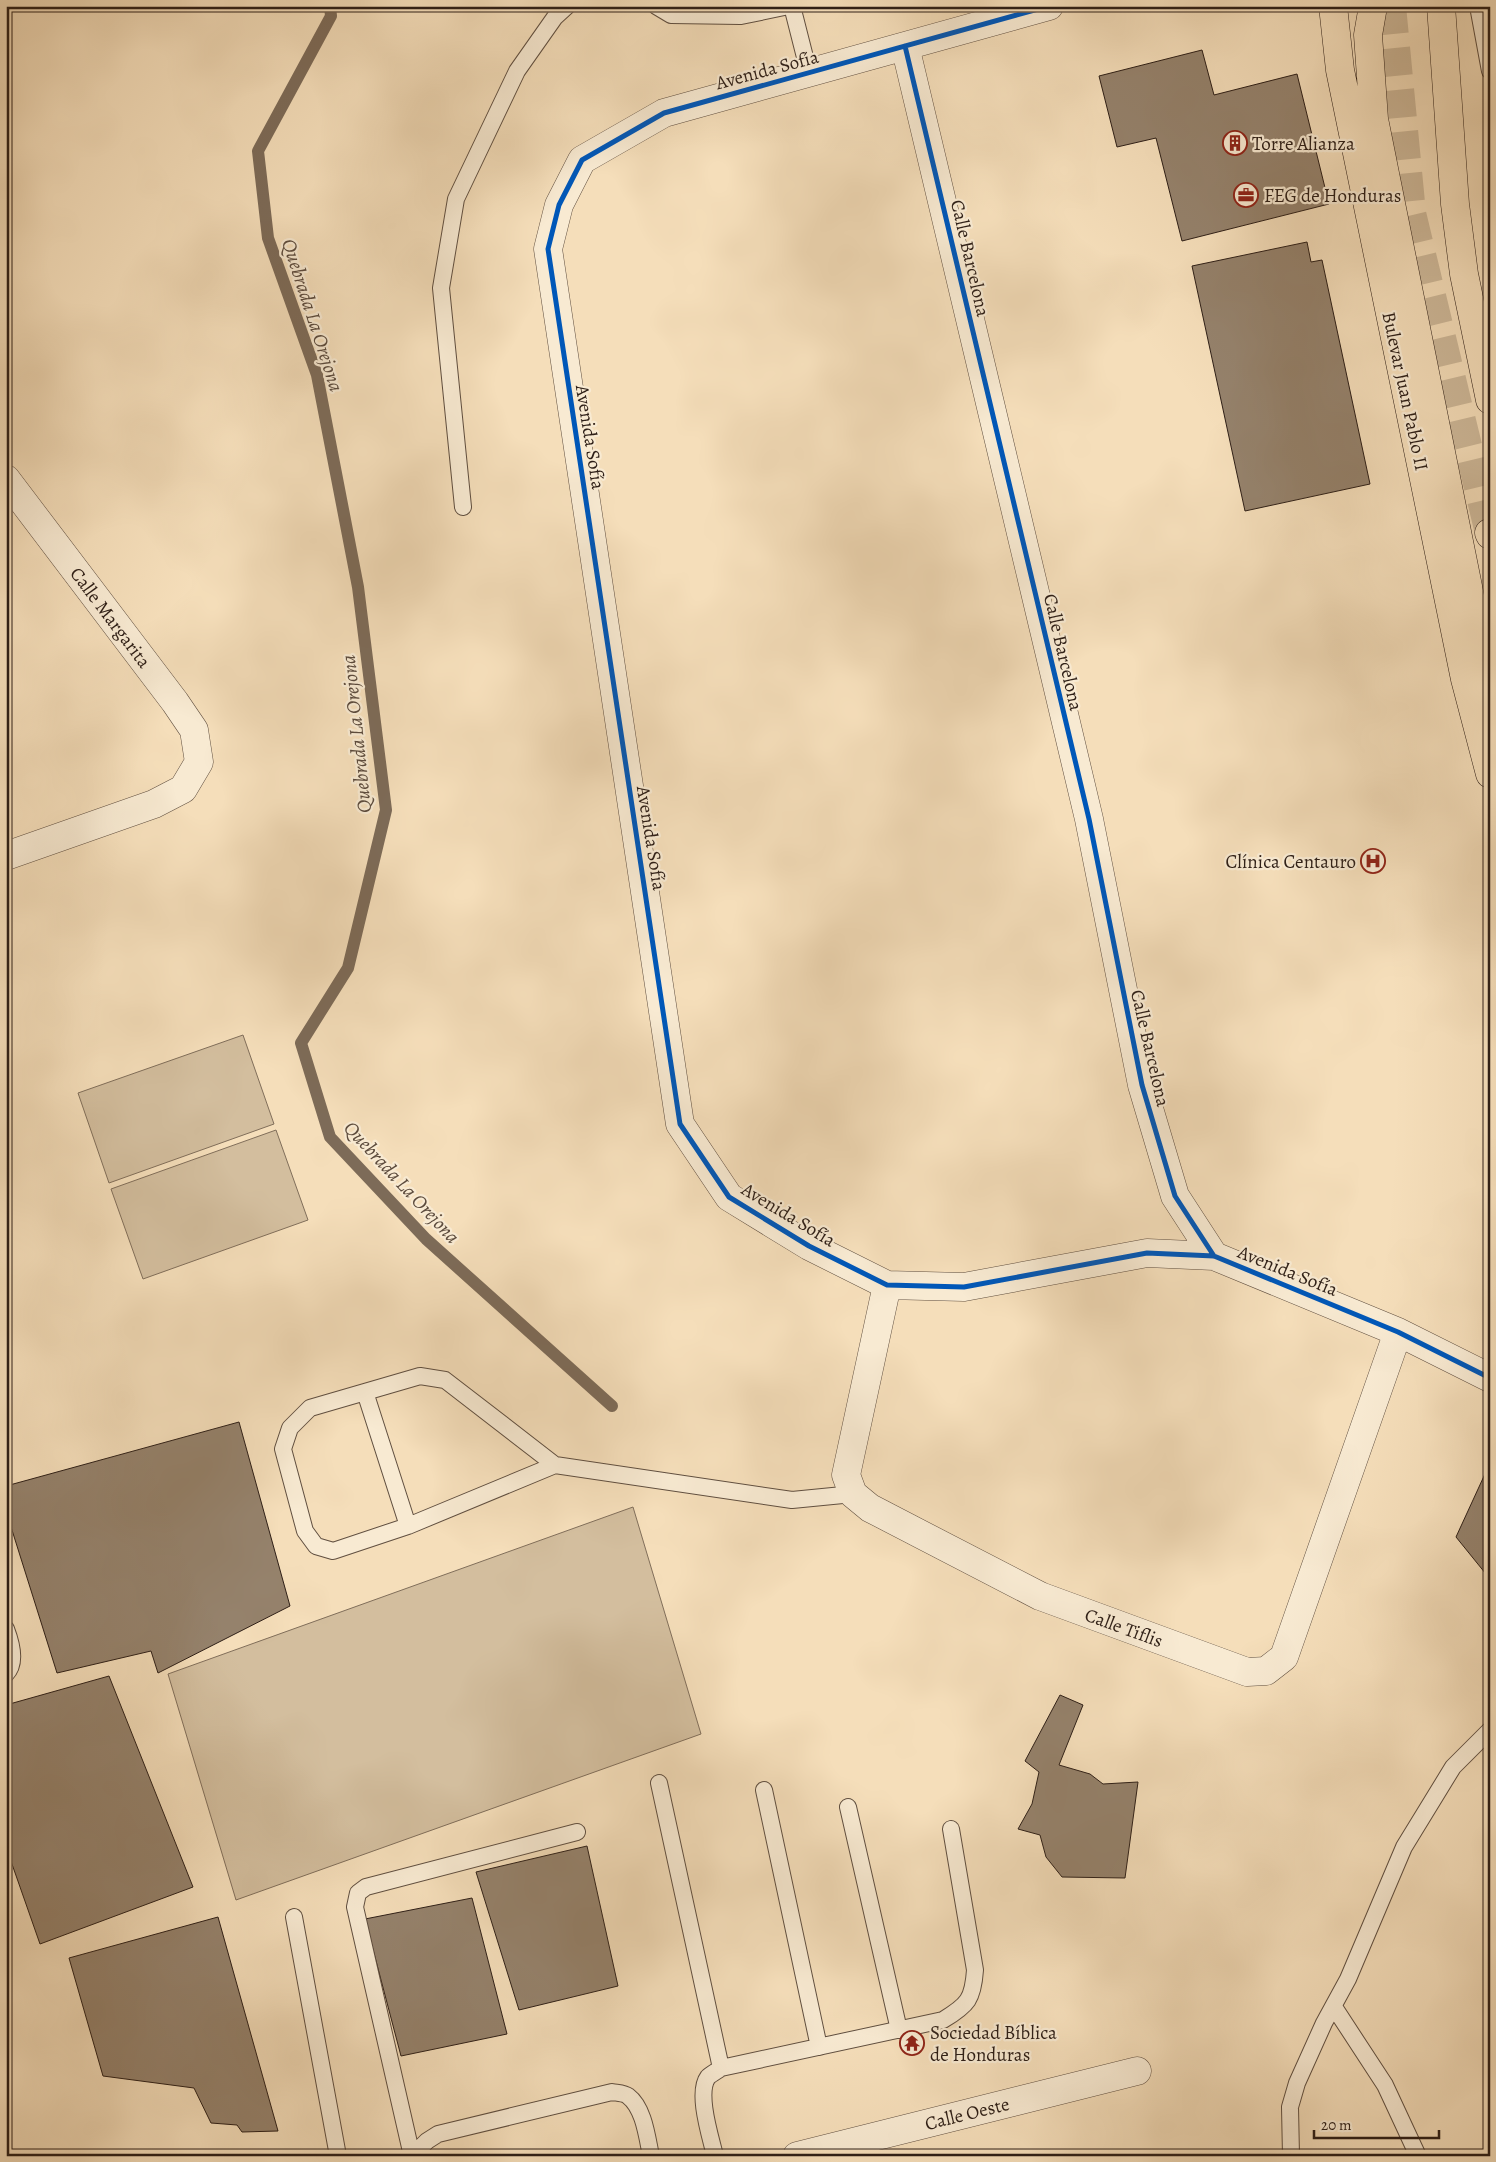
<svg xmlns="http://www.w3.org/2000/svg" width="1496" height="2162" font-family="Alegreya,serif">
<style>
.green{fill:#d3be9e;stroke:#806e5a}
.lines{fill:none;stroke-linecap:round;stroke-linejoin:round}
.stream{stroke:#7d6b58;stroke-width:12}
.building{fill:#95826c;stroke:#2e1f17}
.primary-tunnel{stroke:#cdb899;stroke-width:28;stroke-dasharray:28 14;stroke-linecap:butt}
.lane-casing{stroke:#604f40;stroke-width:18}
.street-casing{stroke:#604f40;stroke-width:29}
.primary-casing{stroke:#2e1f17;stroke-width:29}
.lane{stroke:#f8ead2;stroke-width:16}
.street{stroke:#f8ead2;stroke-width:28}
.primary{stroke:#f5deba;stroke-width:28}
.cycleway-casing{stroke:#f8ead2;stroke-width:8}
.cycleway{stroke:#0057b8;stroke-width:5}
.labels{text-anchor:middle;stroke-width:4.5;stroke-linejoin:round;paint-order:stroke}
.street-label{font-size:19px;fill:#2e1f17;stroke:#f8ead2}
.poi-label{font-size:19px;fill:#2e1f17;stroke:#f8ead2;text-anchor:start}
.water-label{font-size:20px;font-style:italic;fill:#5c4b3d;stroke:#f8ead2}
</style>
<rect width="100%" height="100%" fill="#f5deba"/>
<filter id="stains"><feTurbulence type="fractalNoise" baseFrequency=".004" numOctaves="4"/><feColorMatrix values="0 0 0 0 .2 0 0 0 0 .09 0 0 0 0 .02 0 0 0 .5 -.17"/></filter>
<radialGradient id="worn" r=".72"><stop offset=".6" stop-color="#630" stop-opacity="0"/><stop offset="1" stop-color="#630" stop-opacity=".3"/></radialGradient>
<path class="green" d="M243,1035L274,1124L109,1183L78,1093Z
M276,1130L308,1220L143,1279L111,1189Z
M633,1507L701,1734L236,1900L168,1674Z"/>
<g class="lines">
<path class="stream" d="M330,6L331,16L258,151L268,238L317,375L358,587L386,810L348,968L301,1043L330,1137L426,1239L612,1406"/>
</g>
<path class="building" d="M1202,50L1214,95L1297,74L1329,204L1182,241L1156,138L1117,147L1099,76Z
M1307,242L1311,262L1322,260L1370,484L1245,511L1192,266Z
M239,1422L290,1606L158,1673L151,1651L57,1673L6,1511V1486Z
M1490,1463V1579L1456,1537Z
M109,1676L193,1887L40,1944L6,1847V1705Z
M1060,1695L1083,1705L1059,1765L1090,1774L1103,1784L1138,1782L1125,1878L1062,1877L1046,1857L1040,1835L1018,1829L1032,1804L1039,1772L1025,1761Z
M587,1846L618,1986L519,2010L476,1872Z
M472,1898L507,2034L401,2056L365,1919Z
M218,1917L278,2131L242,2132L237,2125L211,2123L194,2088L103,2076L69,1958Z"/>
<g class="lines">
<path class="primary-tunnel" d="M1392,6L1412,213L1489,533"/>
<defs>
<path id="lane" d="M656,6L671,15L741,16L789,6
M792,6L809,73
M1478,6L1490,71
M1472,312L1490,309
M463,507L441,288L456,199L517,71L555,17L567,6
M365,1392L408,1526
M555,1465L408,1526L333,1551L316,1546L305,1531L283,1449L290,1428L310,1408L420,1376L445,1380L555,1465L792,1500L853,1494
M6,1629C11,1642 17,1663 6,1674
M659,1783L721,2068
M764,1790L819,2047
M848,1807L899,2030
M294,1917L338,2156
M1334,2007L1385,2085L1418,2156
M412,2156L355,1907L358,1893L366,1887L577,1832
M412,2156L427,2141L438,2134L612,2092C617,2093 624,2093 628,2096C644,2108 647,2137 651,2156
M715,2156C711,2138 696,2093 708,2077C711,2074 717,2071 721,2068L943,2020C968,2005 973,1999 975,1970L951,1829
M1291,2156L1290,2107L1297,2083L1324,2023L1348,1979L1404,1847L1453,1767L1490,1730"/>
<path id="street" d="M1049,6L664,113L582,160L559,205L548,249L680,1124L729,1197L809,1246L887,1285L964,1287L1147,1253L1214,1256L1398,1332L1490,1378
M905,46L1089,819L1142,1085L1175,1196L1214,1256
M6,479L175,702L194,730L199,762L183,789L154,804L6,856
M887,1285L846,1475L853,1494L870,1508L1040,1596L1247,1672L1266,1671L1284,1657L1398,1332
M797,2156L1137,2071"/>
<path id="primary" d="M1333,6L1340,70L1465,679L1490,774
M1373,6L1368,35L1374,119L1490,696
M1441,6L1455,204L1464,274L1490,400
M1489,533L1490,535"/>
</defs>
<use href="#lane" class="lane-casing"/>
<use href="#street" class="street-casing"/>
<use href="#primary" class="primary-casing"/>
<use href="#lane" class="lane"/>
<use href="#street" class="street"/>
<use href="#primary" class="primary"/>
<defs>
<path id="cycleway" d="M1049,6L664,113L582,160L559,205L548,249L680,1124L729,1197L809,1246L887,1285L964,1287L1147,1253L1214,1256L1398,1332L1490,1378
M905,46L1089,819L1142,1085L1175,1196L1214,1256"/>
</defs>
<use href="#cycleway" class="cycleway-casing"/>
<use href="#cycleway" class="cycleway"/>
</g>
<defs>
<symbol id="building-ring" viewBox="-11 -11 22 22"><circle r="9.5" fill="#f8ead2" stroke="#8f2418" stroke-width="1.5"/><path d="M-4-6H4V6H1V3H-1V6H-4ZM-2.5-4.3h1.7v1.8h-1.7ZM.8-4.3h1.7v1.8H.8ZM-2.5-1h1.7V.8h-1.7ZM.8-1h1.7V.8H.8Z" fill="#8f2418"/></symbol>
<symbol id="office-ring" viewBox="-11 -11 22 22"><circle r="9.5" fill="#f8ead2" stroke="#8f2418" stroke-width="1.5"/><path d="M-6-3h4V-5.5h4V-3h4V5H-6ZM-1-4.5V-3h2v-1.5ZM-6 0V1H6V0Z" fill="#8f2418"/></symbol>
<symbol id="hospital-ring" viewBox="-11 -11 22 22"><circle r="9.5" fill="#f8ead2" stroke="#8f2418" stroke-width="1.5"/><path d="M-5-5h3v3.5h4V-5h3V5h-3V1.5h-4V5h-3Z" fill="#8f2418"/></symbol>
<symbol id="temple-ring" viewBox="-11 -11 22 22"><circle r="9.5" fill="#f8ead2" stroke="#8f2418" stroke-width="1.5"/><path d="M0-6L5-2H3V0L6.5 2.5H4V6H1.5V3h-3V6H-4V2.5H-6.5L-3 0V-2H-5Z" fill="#8f2418"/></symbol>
</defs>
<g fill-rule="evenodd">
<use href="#building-ring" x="1221" y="129" width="28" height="28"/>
<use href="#office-ring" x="1232" y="181" width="28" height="28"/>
<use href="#hospital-ring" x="1359" y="847" width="28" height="28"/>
<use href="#temple-ring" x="898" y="2029" width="28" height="28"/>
</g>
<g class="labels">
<g class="street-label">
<text transform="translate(767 69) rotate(-15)" y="7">Avenida Sofía</text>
<text transform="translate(971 258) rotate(77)" y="7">Calle Barcelona</text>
<text transform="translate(1406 391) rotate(78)" y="7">Bulevar Juan Pablo II</text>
<text transform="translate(591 437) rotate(81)" y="7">Avenida Sofía</text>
<text transform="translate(111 617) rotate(53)" y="7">Calle Margarita</text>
<text transform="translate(1064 652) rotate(77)" y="7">Calle Barcelona</text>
<text transform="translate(652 838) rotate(81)" y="7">Avenida Sofía</text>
<text transform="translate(1151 1048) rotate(77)" y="7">Calle Barcelona</text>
<text transform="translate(789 1214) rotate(31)" y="7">Avenida Sofía</text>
<text transform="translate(1288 1270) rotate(22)" y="7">Avenida Sofía</text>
<text transform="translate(1124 1627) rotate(20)" y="7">Calle Tiflis</text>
<text transform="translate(967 2113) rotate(-14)" y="7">Calle Oeste</text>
</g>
<g class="poi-label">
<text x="1252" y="150">Torre Alianza</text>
<text x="1264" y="202">FEG de Honduras</text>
<text x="1356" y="868" text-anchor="end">Clínica Centauro</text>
<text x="930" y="2039">Sociedad Bíblica<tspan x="930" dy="22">de Honduras</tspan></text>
</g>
<g class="water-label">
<text transform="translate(313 315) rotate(72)" y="7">Quebrada La Orejona</text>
<text transform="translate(356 734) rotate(-96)" y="7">Quebrada La Orejona</text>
<text transform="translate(402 1182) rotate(47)" y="7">Quebrada La Orejona</text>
</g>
</g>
<rect width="1496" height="2162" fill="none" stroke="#f5deba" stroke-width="25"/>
<rect x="8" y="8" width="1481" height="2147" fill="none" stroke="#2e1f17" stroke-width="2.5"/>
<rect x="12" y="12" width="1471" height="2137" fill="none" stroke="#2e1f17"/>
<path d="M1314 2130v8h125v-8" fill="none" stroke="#2e1f17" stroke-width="2.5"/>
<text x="1321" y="2130" font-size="15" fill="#2e1f17" stroke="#f8ead2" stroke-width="4" paint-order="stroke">20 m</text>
<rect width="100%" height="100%" filter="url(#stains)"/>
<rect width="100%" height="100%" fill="url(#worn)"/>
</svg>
